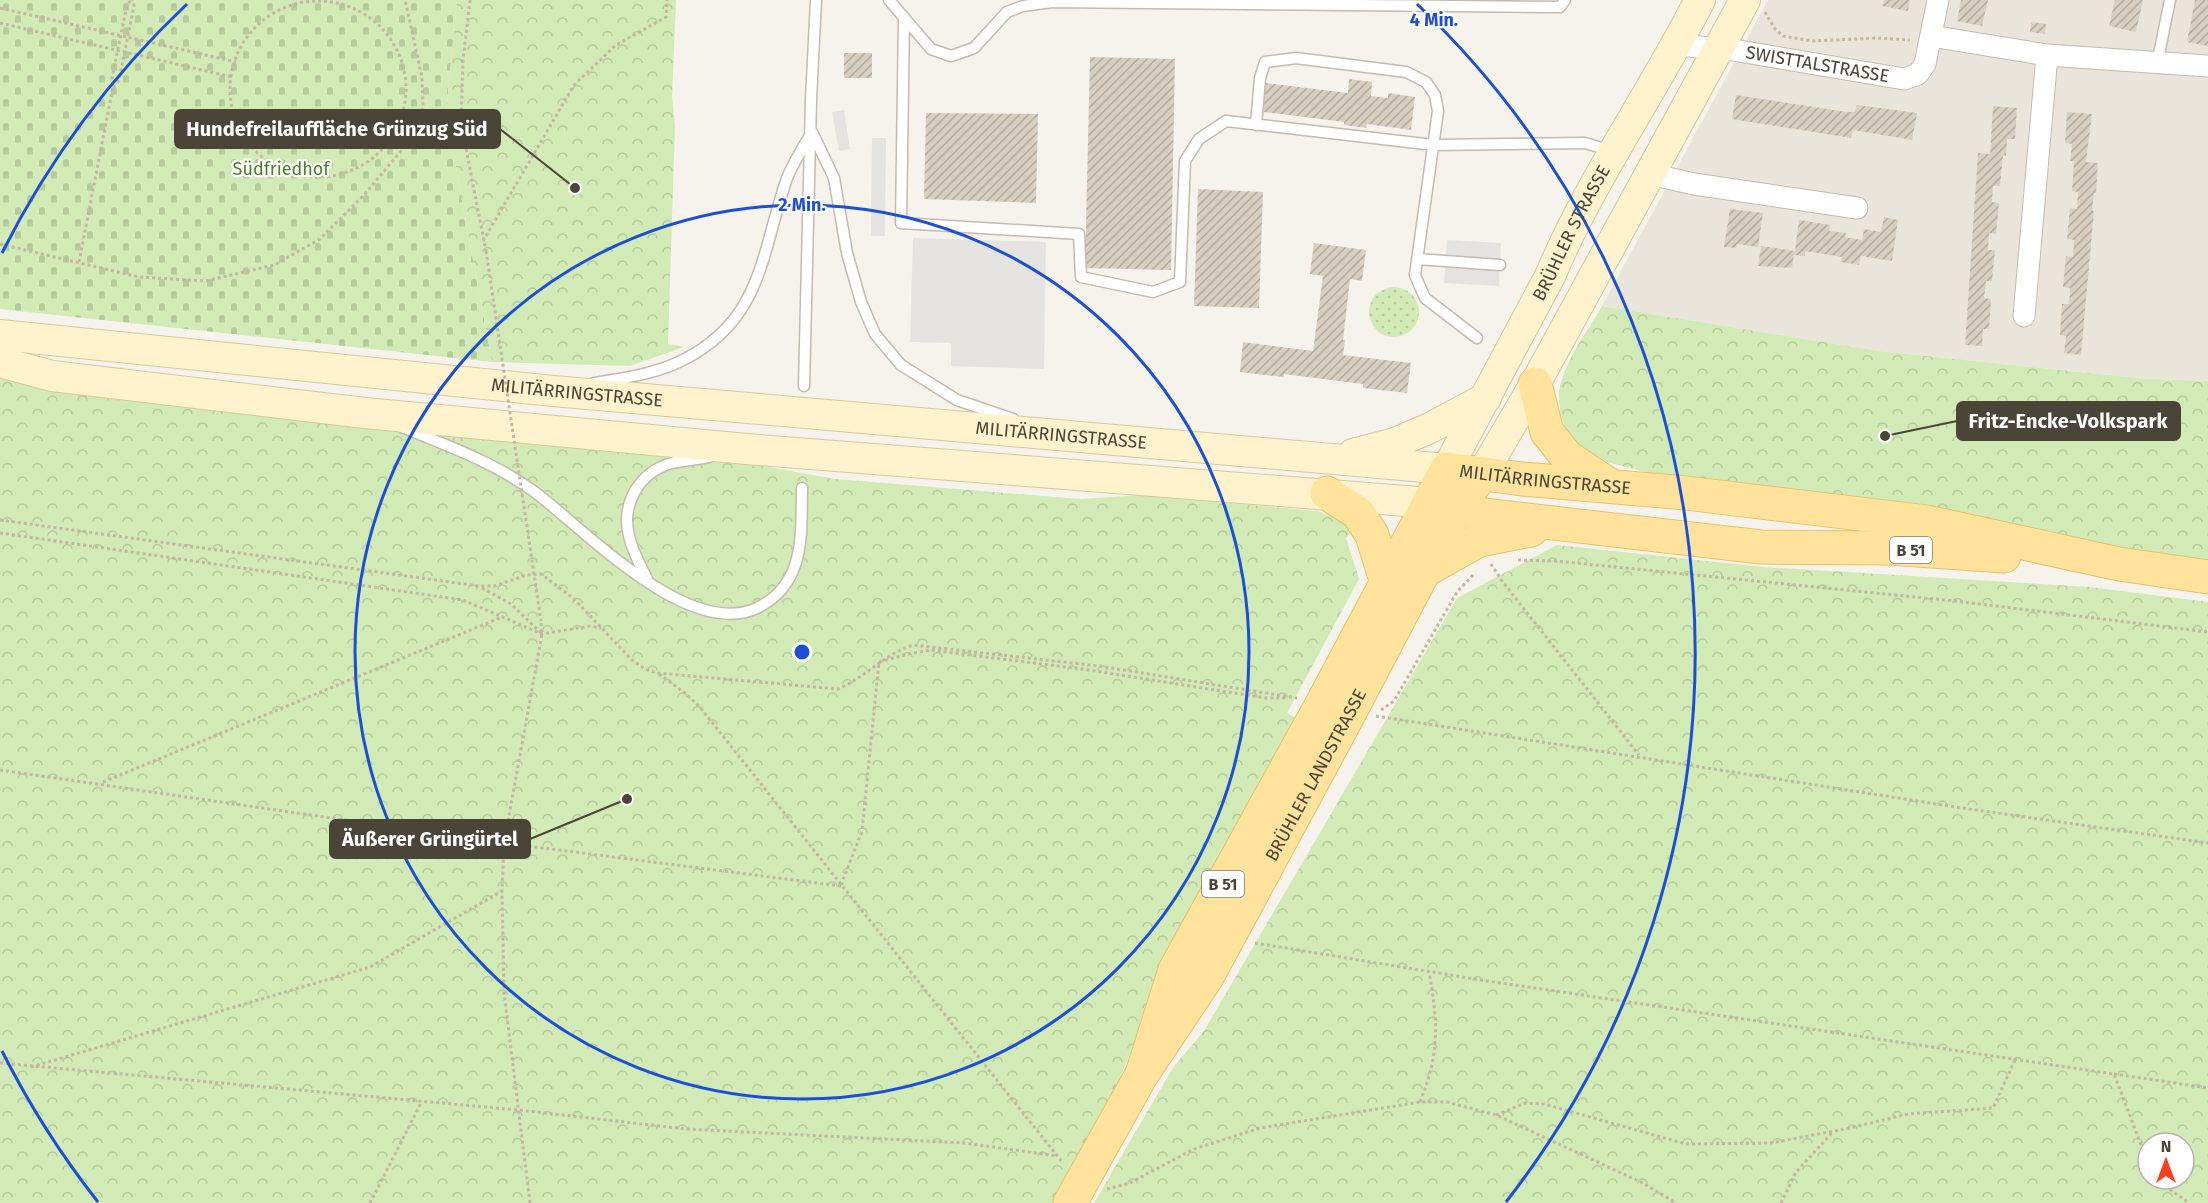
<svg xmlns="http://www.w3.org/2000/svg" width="2208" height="1203" font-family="'Fira Sans',sans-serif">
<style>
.residential{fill:#eae5da}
.grass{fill:url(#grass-dots)}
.cemetery{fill:url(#cemetery-stones)}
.park{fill:url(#park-crowns);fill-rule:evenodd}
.parking{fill:#e5e3e0}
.building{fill:url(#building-hatch)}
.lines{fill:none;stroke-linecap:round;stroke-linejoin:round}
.lane-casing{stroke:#c2bbae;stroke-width:13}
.street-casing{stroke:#c2bbae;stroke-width:23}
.secondary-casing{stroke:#d6c79b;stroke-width:32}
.primary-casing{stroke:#e6c16a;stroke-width:35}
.path{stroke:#c4b79f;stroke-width:3;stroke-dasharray:3 3;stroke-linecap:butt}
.lane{stroke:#fff;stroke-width:10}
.street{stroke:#fff;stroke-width:21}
.secondary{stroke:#fff3cd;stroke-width:30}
.primary{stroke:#ffe39c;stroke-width:33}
.path-bridge{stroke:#c4b79f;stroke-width:3;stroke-dasharray:3 3;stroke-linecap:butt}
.ring{fill:none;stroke:#1d4ed8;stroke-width:3}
.labels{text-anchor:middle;stroke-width:4.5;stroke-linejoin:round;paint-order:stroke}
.shield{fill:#fff;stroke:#817c74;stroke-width:1.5}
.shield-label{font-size:16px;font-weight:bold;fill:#4b4439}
.street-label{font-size:18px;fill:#4b4439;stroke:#fff}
.park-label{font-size:18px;fill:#4a7f2a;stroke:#fff}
.centre{fill:#1d4ed8;stroke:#fff;stroke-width:3}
.ring-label{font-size:18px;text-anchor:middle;font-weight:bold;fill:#1d4ed8;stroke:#fff;stroke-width:4.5;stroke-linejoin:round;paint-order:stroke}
.leader{fill:none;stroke:#4b4439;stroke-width:2}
.callout-dot{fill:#4b4439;stroke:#fff;stroke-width:2}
.callout{fill:#4b4439;stroke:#4b4439;stroke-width:2}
.callout-label{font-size:20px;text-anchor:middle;font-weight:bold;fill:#fff}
</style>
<defs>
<pattern id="grass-dots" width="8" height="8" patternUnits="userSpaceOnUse" patternTransform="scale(1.5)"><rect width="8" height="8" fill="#d2eab5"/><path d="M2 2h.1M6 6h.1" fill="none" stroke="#b6ca9c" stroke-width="1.8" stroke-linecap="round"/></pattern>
<pattern id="cemetery-stones" width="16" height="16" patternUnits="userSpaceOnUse" patternTransform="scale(1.5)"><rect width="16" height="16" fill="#d2eab5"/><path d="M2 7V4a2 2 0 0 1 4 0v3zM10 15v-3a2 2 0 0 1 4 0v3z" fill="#b6ca9c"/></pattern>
<pattern id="park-crowns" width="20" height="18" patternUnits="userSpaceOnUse" patternTransform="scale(1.5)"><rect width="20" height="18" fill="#d2eab5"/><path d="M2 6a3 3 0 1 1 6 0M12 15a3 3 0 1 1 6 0" fill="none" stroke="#b6ca9c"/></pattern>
<pattern id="building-hatch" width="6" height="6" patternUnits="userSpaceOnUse" patternTransform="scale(1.5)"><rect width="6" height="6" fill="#d8cfc1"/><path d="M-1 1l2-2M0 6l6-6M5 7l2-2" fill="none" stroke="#b1aa9e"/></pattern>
</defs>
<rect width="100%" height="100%" fill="#f6f3ec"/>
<path class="residential" d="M1768,0H2208V381L2148,379L1879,351L1602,306Z"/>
<path class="grass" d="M1369 312a25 25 0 1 1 50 0a25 25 0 1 1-50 0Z"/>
<path class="cemetery" d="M0,0H457L446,114L492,362L0,309Z"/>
<path class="park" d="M457,0H676L672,96L675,126L668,344L684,347L630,366L492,362L446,114Z
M1602,306L1879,351L2148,379L2208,381V563L2137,552L1938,513L1649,473L1577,454C1568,436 1559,418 1559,397C1559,368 1588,331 1602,306Z
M0,377L40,388L197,409L687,453L836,479L1080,499L1142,495L1317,511L1339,518L1354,529L1346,538L1359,579L1287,713L1298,719L1138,1034L1111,1100L1055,1203H0Z
M1557,545L1764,567L2090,587L2208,602V1203H1094L1174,1066L1204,1031L1457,598ZM2148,1143H2184V1179H2148Z"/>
<path class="parking" d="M844,110L850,149L839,151L832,112Z
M872,138H886L885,236H871Z
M913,238L1046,242L1044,369L951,366V343L910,342Z
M1447,240L1501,243L1499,286L1444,283Z"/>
<path class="building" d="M1884,0H1910L1908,11L1882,6Z
M1961,0H1988L1982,26L1957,21Z
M2115,0H2143L2136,32L2109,26Z
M2195,0H2208V46L2187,42Z
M2031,22L2046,24L2045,34L2030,32Z
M844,53H872V78H844Z
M1090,57L1175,59L1171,270L1085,268Z
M1349,79L1372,82L1371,96L1388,98V93L1415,97L1411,130L1367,124L1366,128L1344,125V122L1263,112L1266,83L1348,93Z
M1736,95L1847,112H1855L1857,105L1917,113L1912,140L1853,130L1851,138L1732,119Z
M1993,106L2017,108L2015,139H2007L2006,156L2003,155L2000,186H1993L1992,202L1999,203L1996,234L1989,233L1988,250H1995L1992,281H1986L1984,298L1991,299L1989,329H1983L1982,346L1965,345L1978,153L1990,154Z
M2067,112L2092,114L2086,162L2098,163L2096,193H2094L2092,210L2094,211L2081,355L2064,353L2066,336L2060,335L2062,304H2069L2070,288L2063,287L2066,256L2073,257L2074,240L2067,239L2070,208L2077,209L2078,192L2072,191L2074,161H2070L2072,144L2065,143Z
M926,113L1038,114L1036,203L924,199Z
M1198,189L1263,192L1259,308L1194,306Z
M1730,209L1763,213L1758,247L1737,244L1736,248L1724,247Z
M1884,217L1898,220L1892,261L1861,256L1859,265L1841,262L1842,257L1805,251V256L1794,255L1792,268L1758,266L1761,246L1795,251L1799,220L1830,225L1829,231L1846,233L1845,237L1862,240L1864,229L1881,232Z
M1314,243L1366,250L1362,281L1350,279L1343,340H1345L1343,355L1411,363L1407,393L1363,388V384L1284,374V377L1240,372L1243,342L1313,351L1323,276L1310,274Z"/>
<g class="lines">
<defs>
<path id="lane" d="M889,0L931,49L951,56L974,48L1007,12L1023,6L1052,2L1560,7L1565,0
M904,17L901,223L1079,234L1081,277L1153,292L1180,282L1185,161L1199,139L1226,121L1434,145L1585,143L1612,151
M2157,64L2170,0
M1256,125L1260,78L1265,62L1296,58L1406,72L1426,82L1435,95L1438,111L1415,275L1425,298L1477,338
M812,132L834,178L847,253L861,302L875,334L901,365L957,400L1013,419
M1417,259L1500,265
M594,383C623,378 656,374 683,360C762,320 761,255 786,181C792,164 803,148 812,132
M804,386L811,100L816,0
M402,427C448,446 496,463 536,493C586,531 689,640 757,608C806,584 801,535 802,488
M647,579C641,566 632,551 629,536C621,504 639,472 672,463C684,460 697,460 709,457"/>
<g id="street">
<path d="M1931,36L2047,55L2208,66"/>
<path id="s1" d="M1678,45L1733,50L1904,79L1918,74L1925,64L1938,0"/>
<path d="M1650,171L1663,177L1694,184L1857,208"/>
<path d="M2024,316L2047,55"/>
</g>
<g id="secondary">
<path id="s2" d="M0,335L553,391L1447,469L1550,276C1590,181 1653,92 1700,0"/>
<path d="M0,362L52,376L365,413L747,449L1431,503"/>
<path d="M1353,454L1395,443L1430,428L1486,398"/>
<path d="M1482,474L1535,384L1745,0"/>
</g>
<g id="primary">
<path d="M1535,384L1547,432L1567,457L1608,484"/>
<path d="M1327,493L1358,513L1372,535L1386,580"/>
<path d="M1438,504L1484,515L1761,547L1889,548L2004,556"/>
<path d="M1422,572L1479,540L1531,530"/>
<path id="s3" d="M1142,1074L1175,970L1323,702L1447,469L1522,479L1686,493L1927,522L2119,564L2208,577"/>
<path id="s4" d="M1070,1203L1142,1074L1207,977L1350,712L1457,508L1482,474"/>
</g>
</defs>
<use href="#lane" class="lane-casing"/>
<use href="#street" class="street-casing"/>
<use href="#secondary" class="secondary-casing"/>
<use href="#primary" class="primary-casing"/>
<path class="path" d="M470,0L463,60L461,123L486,251
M230 89a88 88 0 1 1 176 0a88 88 0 1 1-176 0Z
M0,8L236,62
M1765,12L1775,29L1783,36L1812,41L1877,38L1910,40
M0,23L232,77
M113,87L119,80L134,6L132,0
M483,241L574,85L616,45L666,17L667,0
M0,244L139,277L206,281L274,265L320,239L364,195L411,139L423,108L422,77L405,0
M79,262L113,87L112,78L127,5L131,0
M0,520L479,586H495L526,575L541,574L574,599L632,660L645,669L657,673L838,689C865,678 884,654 913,645L1099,666L1297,698
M0,533L463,600L542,634L590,626L601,628
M1518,560L1556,561L1955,601L2208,632
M1491,564L1502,581L1639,755
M482,588L511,604L541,633
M659,674L685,693L699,706L1063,1163
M1381,710L1394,701L1457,592L1475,573
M1376,716L1962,808L2208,843
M0,770L504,843L841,886
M103,782L502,617
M841,885L862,831L879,662L908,654L930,650L1082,669L1266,698H1288
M1255,943L1481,980L2114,1074L2148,1163
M0,1063L519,1110L686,1129L964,1143L1057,1156
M31,1067L370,967L502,891
M2114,1074L2208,1088
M1420,1102C1440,1053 1438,1022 1429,972
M1496,1115L1525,1103L1544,1104L1686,1144L1771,1143L1850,1128L1908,1114L1993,1108L2015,1060
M2155,1179L2189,1203
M1107,1189L1130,1183L1194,1149L1260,1128L1420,1102H1447L1496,1115L1643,1183L1676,1203
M370,1203L422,1101
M530,1203L504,993L502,891L504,843L542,634L541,621
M1781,1203L1796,1172L1832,1133"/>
<use href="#lane" class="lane"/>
<use href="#street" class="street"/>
<use href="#secondary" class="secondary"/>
<use href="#primary" class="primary"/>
<path class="path-bridge" d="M486,251L541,621"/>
</g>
<g class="ring">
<circle cx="802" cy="652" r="447"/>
<path d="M98 1202A894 894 0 0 1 2 1051M2 253A894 894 0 0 1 187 4M1417 4A894 894 0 0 1 1506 1202"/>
</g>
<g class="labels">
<g class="shield">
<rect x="1890" y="537" width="42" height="26" rx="4.5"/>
<rect x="1202" y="871" width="42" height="26" rx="4.5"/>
</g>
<g class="shield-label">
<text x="1911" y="556">B 51</text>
<text x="1223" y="890">B 51</text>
</g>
<g class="street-label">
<text dy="6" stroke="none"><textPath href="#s1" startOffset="141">SWISTTALSTRASSE</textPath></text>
<text dy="6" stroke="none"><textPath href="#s2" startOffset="1720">BRÜHLER STRASSE</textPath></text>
<text dy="6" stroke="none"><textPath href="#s2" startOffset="580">MILITÄRRINGSTRASSE</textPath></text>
<text dy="6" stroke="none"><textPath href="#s2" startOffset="1066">MILITÄRRINGSTRASSE</textPath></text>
<text dy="6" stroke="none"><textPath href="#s3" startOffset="778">MILITÄRRINGSTRASSE</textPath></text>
<text dy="6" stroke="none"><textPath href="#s4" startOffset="494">BRÜHLER LANDSTRASSE</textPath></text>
</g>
<g class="park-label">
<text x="281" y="175">Südfriedhof</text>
</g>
</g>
<circle cx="802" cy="652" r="9" class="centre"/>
<g class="ring-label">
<text x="1434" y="26">4 Min.</text>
<text x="802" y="211">2 Min.</text>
</g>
<path class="leader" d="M575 188L500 129M1885 436L1957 421M627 799L530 839"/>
<g class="callout-dot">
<circle cx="575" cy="188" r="6"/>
<circle cx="1885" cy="436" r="6"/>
<circle cx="627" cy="799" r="6"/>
</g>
<g class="callout">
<rect x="175" y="110" width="325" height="38" rx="6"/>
<rect x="1957" y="402" width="223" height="38" rx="6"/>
<rect x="330" y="820" width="200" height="38" rx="6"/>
</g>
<g class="callout-label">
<text x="337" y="136">Hundefreilauffläche Grünzug Süd</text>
<text x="2068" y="428">Fritz-Encke-Volkspark</text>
<text x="430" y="846">Äußerer Grüngürtel</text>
</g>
<g transform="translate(2166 1161)"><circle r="28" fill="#ffffff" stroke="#b7b4b0" stroke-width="1.5"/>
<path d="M0-4.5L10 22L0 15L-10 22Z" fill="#fc3f1d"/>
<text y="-9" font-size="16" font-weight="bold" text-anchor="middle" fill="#4b4439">N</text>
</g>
</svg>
